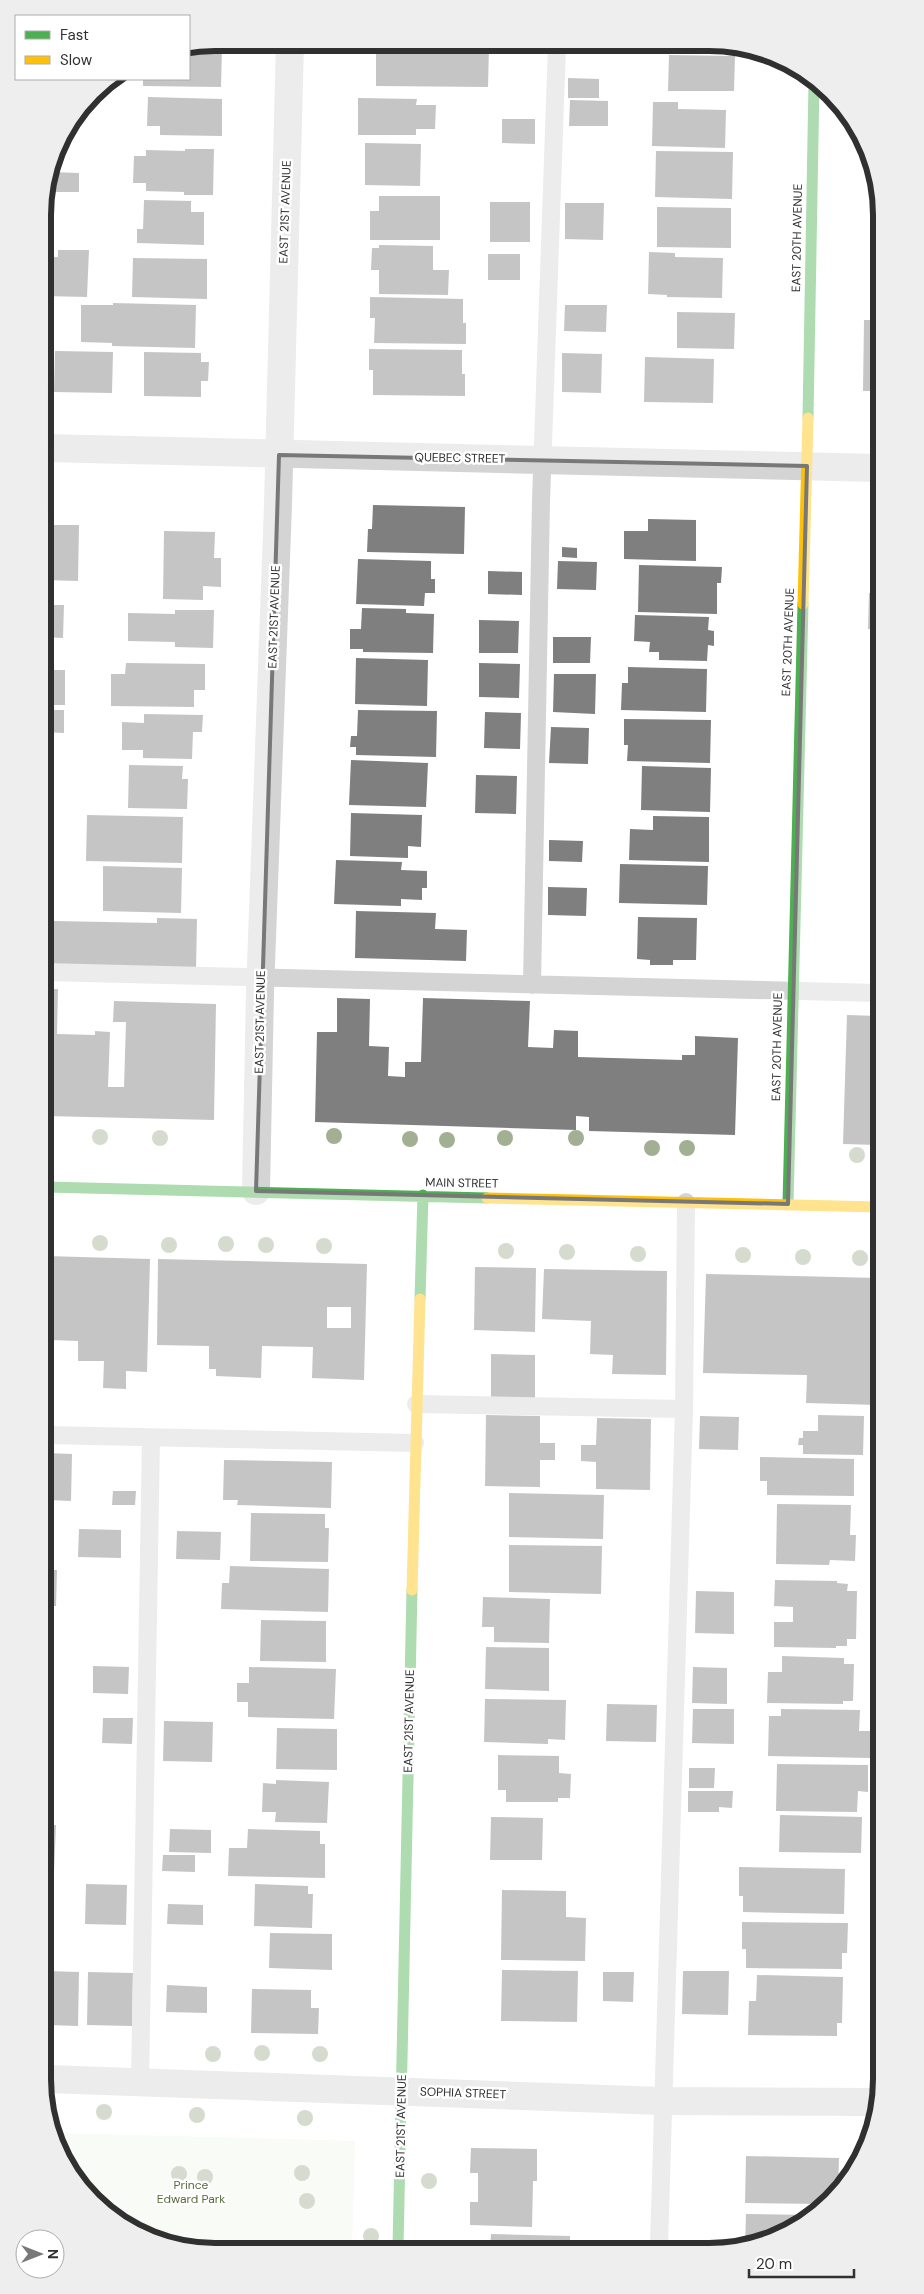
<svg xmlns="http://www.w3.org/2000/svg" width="924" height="2294" font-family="'DM Sans',sans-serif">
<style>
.green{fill:#f2f5ed}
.building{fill:#7f7f7f;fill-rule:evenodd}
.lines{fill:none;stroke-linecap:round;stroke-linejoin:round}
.lane{stroke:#d4d4d4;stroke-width:18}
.street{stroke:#d4d4d4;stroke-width:28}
.fast{stroke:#4caf50;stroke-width:11}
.slow{stroke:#ffc107;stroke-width:11}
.tree{fill:#a3af93}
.marked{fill:none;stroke:#787878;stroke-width:4;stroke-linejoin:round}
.labels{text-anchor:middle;stroke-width:5;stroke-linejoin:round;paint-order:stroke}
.street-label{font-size:12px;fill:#303030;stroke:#fff}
.park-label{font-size:12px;fill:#586d3b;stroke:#fff}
.rim{fill:none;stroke:#303030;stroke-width:6}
</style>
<rect width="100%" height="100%" fill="#fff"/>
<path class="green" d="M54,2133L355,2141L352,2247L182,2248L139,2234L93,2201Z"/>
<path class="building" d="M376,45L489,46L488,87L376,86Z
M572,45H613V48L572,47Z
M189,48H222L221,87L143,86V79H189Z
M669,55L735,56L734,91H668Z
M568,78L599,79V98H568Z
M148,97L222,99V136L160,135V126H147Z
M358,98L417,99L416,105H436L435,129H416V135H358Z
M570,100L608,101V126H569Z
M653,102H678V109L726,110L725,148L652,146Z
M502,119H535V144L502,143Z
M365,143L421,144L420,186L365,185Z
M185,149H214L213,195H184V192L146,191V183H133L134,156H146V150L185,151Z
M656,151L733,152L732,199L655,197Z
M51,172L79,173V192H46Z
M379,196H440V240H370V211H379Z
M144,200L191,201V212H204V245L137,243V229H143Z
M490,202H530V242H490Z
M565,203H604L603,240L565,239Z
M657,207L731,208V248L657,247Z
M379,245L433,246V270H449L448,295L379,294V270H371L372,248H379Z
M58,250H89L87,297L43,296V257H58Z
M649,252L675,253V257L723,258L722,298L667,297V295L648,294Z
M488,254H520V280H488Z
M133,258L207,259V299L132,297Z
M370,297L463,299V323H466V344L374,343L375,318H370Z
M113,303L196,305L195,348L112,346V343L81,342V305H113Z
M565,305H607L606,332L564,331Z
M677,312L735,313L734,349L677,348Z
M864,320H876V391H863Z
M369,349L462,350V374H465V396L373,395V370H369Z
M55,351L113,352L112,393L54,392Z
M144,352L201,353V362H209L208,381H201V397L144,396Z
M562,353L602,354L601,393L562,392Z
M645,357L714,359L713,403L644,402Z
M373,505L465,507L464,554L367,552L368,529H372Z
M648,519L696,520V561L624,559V531H648Z
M44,525H79L78,581L44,580Z
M164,531L215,532L214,558H221V587L203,586V600L163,599Z
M562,547L577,548V558L562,557Z
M358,559L431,561V579H435V593H425L424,606L356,604Z
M558,561L597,562L596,590L557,589Z
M639,565L722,567L721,583H717V614L638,612Z
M488,571L522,572V595L488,594Z
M869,593H877V629H868Z
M44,605H64L63,638L44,637Z
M362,608L406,609V613L434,614L433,653L363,652V649H350V629H361Z
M175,610H214L213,648L175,647V642L128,641V613L175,614Z
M635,615L709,617L708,630L714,631V646L708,645L707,661L659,660V652H649L650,642L634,641Z
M479,620L519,621L518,653H479Z
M553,637H591L590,663H553Z
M356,658L428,660L427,706L355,704Z
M126,663L205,664V690H194V707L111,706V674H125Z
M479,663L520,664L519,698L479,697Z
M628,667L707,669L706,712L621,710L622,683H628Z
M44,670H65V705H44Z
M554,674H596L595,714L553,712Z
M44,710H64V733L44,732Z
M358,710L437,711L436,757L356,755V747H350L351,736H357Z
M485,712L521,713L520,749L484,748Z
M144,714L203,715L202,732H193L192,759L143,758V750H122V722L144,723Z
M624,719L711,720L710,763L627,761L628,745H624Z
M551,727L589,728L588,764L549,763Z
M351,760L428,763L426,807L349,805Z
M129,765L183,766L182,779H188L187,809L128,808Z
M642,766L711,768L710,812L641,810Z
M476,775L517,776L516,814L475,813Z
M351,813L422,815L421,847L408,846V858L350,856Z
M87,815L183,817L182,863L86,861Z
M653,816L709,817V862L629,860L630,829L653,830Z
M549,840L583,841L582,862L549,861Z
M336,860L402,862L401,870L427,871V888H422V900L401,899V906L334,904Z
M620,864L708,866L707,905L619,903Z
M103,866L182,868L181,913L103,911Z
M548,887L587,888L586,916L548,915Z
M873,895H878V913H873Z
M356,911L436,913L435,929L467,930L466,961L355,958Z
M638,917L697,918L696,960H673V965H650V960L637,959Z
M157,918L197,919L196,969L53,966L54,921L157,923Z
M45,989H58L57,1034L95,1035V1031L110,1032L108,1087H124L126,1022H113L114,1001L216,1004L214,1120L45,1116Z
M337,998L370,999L369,1046L389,1047L388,1076L405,1077V1062H421L423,998L530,1001L528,1047L553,1048L554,1030L578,1031V1057L682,1060V1055H695V1036L738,1038L735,1135L589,1131V1117L576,1116V1130L315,1122L317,1032H337Z
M847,1015L878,1016V1145L843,1144Z
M46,1256L150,1259L147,1372L126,1371V1389L103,1388L104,1361H78V1341L50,1340L48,1419H46Z
M158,1259L367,1264L364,1380L312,1378L313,1347L262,1346L261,1378L216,1376V1369H209V1346L157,1345ZM327,1307H351V1328H327Z
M475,1267L536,1268L535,1332L474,1330Z
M544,1269L667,1271L666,1375L612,1374L613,1355L590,1354L591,1321L542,1319Z
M706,1274L879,1278V1405L806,1403L807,1375L703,1373Z
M491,1354L535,1355V1403L491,1402Z
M486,1415L540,1416V1443H555V1460H540V1487L485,1486Z
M818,1415L864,1416L863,1455L803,1454V1445H798L799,1438H803V1431H818Z
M700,1416L739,1417L738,1450L699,1449Z
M597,1418L651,1419L650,1490L596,1489V1462L581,1461V1445H596Z
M46,1453L72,1454L71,1501L47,1500Z
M760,1457L854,1459V1496L767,1495V1481H760Z
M224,1460L332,1462L331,1508L237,1505L238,1500H223Z
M113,1491H136L135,1505H112Z
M509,1493L604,1495L603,1539L509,1537Z
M777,1504L851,1505L850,1535H856L855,1561L830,1560L829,1565L776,1564Z
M251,1513L325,1514V1528H329L328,1562L250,1561Z
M79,1529L121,1530V1558L78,1557Z
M177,1531L221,1532L220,1560L176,1559Z
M509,1545L602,1546L601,1594L509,1592Z
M230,1566L329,1569L328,1612L221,1609L222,1583H229Z
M47,1570H57L56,1606H47Z
M775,1580L837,1581V1583L848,1584L847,1591H857L856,1639H847V1646H836V1648L774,1647V1622H793V1607L774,1606Z
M696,1591L734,1592V1634L695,1633Z
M483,1597L550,1599L549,1643L494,1642V1627H482Z
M261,1620L326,1621V1662L260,1661Z
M486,1647L549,1648V1691L485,1689Z
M782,1656L844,1658V1664H854L853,1701H843V1704L767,1703L768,1672H782Z
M93,1666L129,1667L128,1694L93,1693Z
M249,1667L336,1669L334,1719L248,1717V1702H237V1683H249Z
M693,1667L727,1668V1704L692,1703Z
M485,1699L566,1700L565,1740L548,1739V1744L484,1742Z
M607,1704L657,1705L656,1742L606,1741Z
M693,1709H734V1744L692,1743Z
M781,1709L860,1710L859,1731H870V1758L768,1756L769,1716H781Z
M103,1718H133L132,1744L102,1743Z
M164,1721L213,1722L212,1762L163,1761Z
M277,1728L337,1729V1770L276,1769Z
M498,1755L559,1756V1773L571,1774L570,1798H558V1802H506V1790H498Z
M777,1764L868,1765V1792L858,1791L857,1812L776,1811Z
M689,1768H715L714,1788H689Z
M276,1780L329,1782L327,1823L275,1822L276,1812H262L263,1783L276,1784Z
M688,1791H733L732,1808L719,1807V1812H688Z
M780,1815L862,1817L861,1853L779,1852Z
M491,1817L543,1818L542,1860H490Z
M47,1825H56L54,1872H48Z
M170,1829L211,1830V1853L169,1852Z
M248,1829L320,1831V1844H325V1878L228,1876L229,1848H247Z
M163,1855H195V1872L162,1871Z
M739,1867L845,1869L844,1914L743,1912V1896H739Z
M86,1884L127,1885L126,1925L85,1924Z
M255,1884L308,1886V1894H313L312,1928L254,1926Z
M502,1890L566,1891V1917L586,1918L585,1961L501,1960Z
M168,1904L203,1905V1925L167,1924Z
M742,1922L848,1923L847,1953H842V1969L746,1968V1949H742Z
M270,1933L332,1934V1970L269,1968Z
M502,1970L578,1971L577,2022L501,2021Z
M48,1971L79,1972L78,2026L48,2025Z
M683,1971H729L728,2015L682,2014Z
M88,1972L133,1973L132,2026L87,2025Z
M603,1972H634L633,2002L603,2001Z
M757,1975L843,1977L842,2023H837V2036L748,2035L749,2001H756Z
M167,1985L207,1987V2013L166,2012Z
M252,1989L311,1990V2008H319L318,2034L251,2033Z
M471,2148L537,2149V2181H533L532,2227L470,2225V2202H478V2173H470Z
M746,2156L839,2158L838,2191L824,2204L745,2203Z
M746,2214L813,2215L804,2222L753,2246H745Z
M491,2234L570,2236V2246L490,2247Z"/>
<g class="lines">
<path class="lane" d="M45,972L878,993
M532,985L541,501L557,45
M416,1404L684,1409
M46,1435L415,1443
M140,2083L151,1438
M659,2246L684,1409L686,1202"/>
<path class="street" d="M44,448L877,468
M256,1191L260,992L278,505L290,43
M48,2079L662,2101L878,2102"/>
<path class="fast" d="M808,418L814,82
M46,1187L487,1198
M788,1204L803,604
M420,1299L423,1195
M398,2247L412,1590"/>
<path class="slow" d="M803,604L808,418
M487,1198L879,1207
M412,1590L420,1299"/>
</g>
<g class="tree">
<circle cx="334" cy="1136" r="8"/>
<circle cx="100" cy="1137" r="8"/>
<circle cx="160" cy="1138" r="8"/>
<circle cx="505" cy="1138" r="8"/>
<circle cx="576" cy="1138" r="8"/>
<circle cx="410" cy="1139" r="8"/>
<circle cx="447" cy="1140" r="8"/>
<circle cx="652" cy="1148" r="8"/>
<circle cx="687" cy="1148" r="8"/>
<circle cx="857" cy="1155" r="8"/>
<circle cx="100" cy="1243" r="8"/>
<circle cx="226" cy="1244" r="8"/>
<circle cx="169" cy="1245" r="8"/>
<circle cx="266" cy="1245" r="8"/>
<circle cx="324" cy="1246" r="8"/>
<circle cx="506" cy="1251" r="8"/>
<circle cx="567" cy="1252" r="8"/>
<circle cx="638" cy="1254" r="8"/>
<circle cx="743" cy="1255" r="8"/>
<circle cx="803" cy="1257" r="8"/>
<circle cx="860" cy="1258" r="8"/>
<circle cx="262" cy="2053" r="8"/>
<circle cx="213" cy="2054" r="8"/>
<circle cx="320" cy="2054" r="8"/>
<circle cx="104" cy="2112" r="8"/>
<circle cx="197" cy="2115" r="8"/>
<circle cx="305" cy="2118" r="8"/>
<circle cx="302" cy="2173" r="8"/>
<circle cx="179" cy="2174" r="8"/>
<circle cx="205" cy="2177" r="8"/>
<circle cx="429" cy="2181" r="8"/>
<circle cx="307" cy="2201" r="8"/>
<circle cx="371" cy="2236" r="8"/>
</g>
<path d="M0 0H924V2294H0ZM279,455L807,466L788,1204L256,1191Z" fill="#fff" fill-opacity=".55" fill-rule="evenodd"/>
<path class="marked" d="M279,455L807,466L788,1204L256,1191Z"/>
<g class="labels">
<g class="street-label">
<text transform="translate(285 212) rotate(-88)" y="4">EAST 21ST AVENUE</text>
<text transform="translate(797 238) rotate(-89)" y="4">EAST 20TH AVENUE</text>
<text transform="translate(460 458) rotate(1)" y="4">QUEBEC STREET</text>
<text transform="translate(274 617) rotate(-88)" y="4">EAST 21ST AVENUE</text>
<text transform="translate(788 642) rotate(-88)" y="4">EAST 20TH AVENUE</text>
<text transform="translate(260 1022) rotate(-89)" y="4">EAST 21ST AVENUE</text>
<text transform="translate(777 1047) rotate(-89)" y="4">EAST 20TH AVENUE</text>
<text transform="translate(462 1183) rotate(1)" y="4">MAIN STREET</text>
<text transform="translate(409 1721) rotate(-89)" y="4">EAST 21ST AVENUE</text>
<text transform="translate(463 2093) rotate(2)" y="4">SOPHIA STREET</text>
<text transform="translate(401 2126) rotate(-89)" y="4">EAST 21ST AVENUE</text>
</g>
<g class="park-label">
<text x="191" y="2189">Prince<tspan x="191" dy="14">Edward Park</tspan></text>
</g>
</g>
<path d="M0 0H924V2294H0ZM215 51H709A164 164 0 0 1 873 215V2079A164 164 0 0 1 709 2243H215A164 164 0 0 1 51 2079V215A164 164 0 0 1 215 51Z" fill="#eee" fill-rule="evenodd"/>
<path class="rim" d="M215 51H709A164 164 0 0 1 873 215V2079A164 164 0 0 1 709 2243H215A164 164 0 0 1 51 2079V215A164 164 0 0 1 215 51Z"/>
<rect x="15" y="15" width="175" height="65" fill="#ffffff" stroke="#acacac"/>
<rect x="25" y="31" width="25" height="8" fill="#4caf50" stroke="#acacac"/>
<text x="60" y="40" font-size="15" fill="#303030">Fast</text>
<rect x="25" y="56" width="25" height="8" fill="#ffc107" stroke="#acacac"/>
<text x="60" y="65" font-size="15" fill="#303030">Slow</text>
<g transform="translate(40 2254) rotate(90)"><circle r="24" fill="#ffffff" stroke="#acacac"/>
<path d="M0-4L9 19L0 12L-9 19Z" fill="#787878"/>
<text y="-8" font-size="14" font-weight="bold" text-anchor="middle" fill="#303030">N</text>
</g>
<path d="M749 2269v8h105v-8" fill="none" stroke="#303030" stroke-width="2.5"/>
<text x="756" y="2269" font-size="15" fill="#303030" stroke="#ffffff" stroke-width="4" paint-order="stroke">20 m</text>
</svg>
